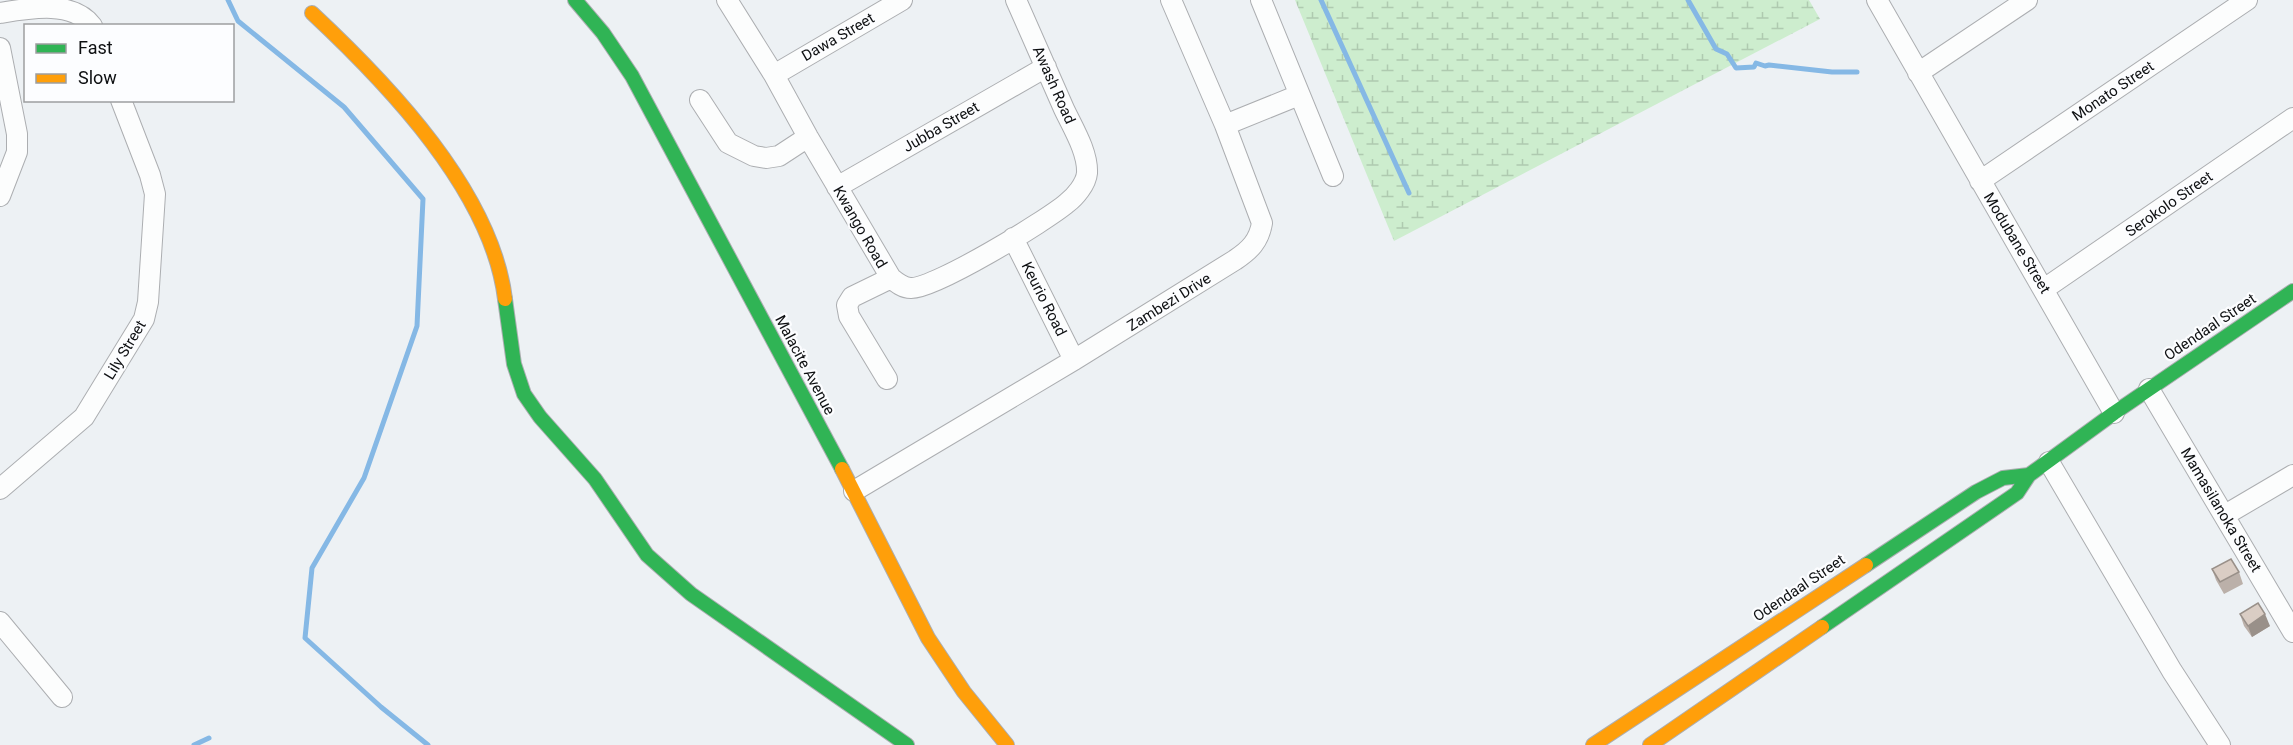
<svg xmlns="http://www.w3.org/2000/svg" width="2293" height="745" font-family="Roboto,sans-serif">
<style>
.wetland{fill:url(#wetland-marsh)}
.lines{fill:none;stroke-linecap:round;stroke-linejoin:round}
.stream{stroke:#85b8e5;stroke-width:5}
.street-casing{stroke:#acaeb1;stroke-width:22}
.fast-casing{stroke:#acaeb1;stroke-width:16}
.slow-casing{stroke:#acaeb1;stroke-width:16}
.street{stroke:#fcfdfd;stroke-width:20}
.fast{stroke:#30b455;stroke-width:14}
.slow{stroke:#ff9f0a;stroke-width:14}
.wall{fill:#bbb0a9}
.shaded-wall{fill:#999089}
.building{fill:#dacdc4;stroke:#999089;stroke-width:1.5}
.labels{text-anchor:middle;stroke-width:4.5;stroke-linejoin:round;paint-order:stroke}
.street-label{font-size:15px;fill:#0e1012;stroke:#fcfdff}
</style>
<defs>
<pattern id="wetland-marsh" width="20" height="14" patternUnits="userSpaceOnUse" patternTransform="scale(1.5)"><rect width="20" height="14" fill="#cdedce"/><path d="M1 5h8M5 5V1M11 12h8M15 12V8" fill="none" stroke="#afcab0"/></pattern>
</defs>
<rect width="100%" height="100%" fill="#edf1f4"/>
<path class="wetland" d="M1295,0H1809L1820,19L1394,241Z"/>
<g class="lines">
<path class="stream" d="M228,0L238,21L344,107L423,199L417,326L364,478L312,568L305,638L381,707L428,745
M1321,0L1409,193
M1688,0L1716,49L1727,54L1736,68L1754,67L1756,63L1765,66L1769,65L1832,72H1857
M194,745L209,738"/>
<defs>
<path id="street" d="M727,0L774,75L808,137L891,278C897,283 903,288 911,288C934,289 1046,221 1067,203C1075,197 1086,184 1087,173C1088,152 1073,128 1064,109C1048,73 1032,36 1016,0
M1261,0L1333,176
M1877,0L2114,413
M0,13C30,8 73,0 92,26
M0,48L17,134V152L0,196
M1918,73L2027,0
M774,75L902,0
M700,100L728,143L754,156L766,158L779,156L808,137
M1225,125L1299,95
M1980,181L2247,0
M837,187L1046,67
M1013,238L1074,360
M2044,289L2293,118
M887,379L849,316L847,305L852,297L891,278
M2149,389L2293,632
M2049,462L2172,671L2220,745
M0,489L84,417L144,319L148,302L155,194L150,175L121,100
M854,491L1074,360L1235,260C1250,250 1259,241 1262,223L1225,125L1171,0
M2225,515L2293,475
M0,622L62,697"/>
<path id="fast" d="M575,0L603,33L632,76L842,469
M505,299L514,364L524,394L540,417L595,479L647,555L691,594L907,745
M1866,565L1976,492L2003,478L2029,475
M1822,627L2017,493L2029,475L2114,413L2293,291"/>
<path id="slow" d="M312,13C388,84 492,192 505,299
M842,469L928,638L964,692L1007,745
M1593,745L1866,565
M1650,745L1822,627"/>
</defs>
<use href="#street" class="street-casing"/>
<use href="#fast" class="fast-casing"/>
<use href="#slow" class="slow-casing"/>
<use href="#street" class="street"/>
<use href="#fast" class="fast"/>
<use href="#slow" class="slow"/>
</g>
<path class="wall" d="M2212,569L2239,572L2243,584L2224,594L2216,580Z
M2240,614L2270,626L2252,637L2244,626Z"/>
<path class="shaded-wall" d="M2265,614L2270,626L2252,637L2248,626Z"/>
<path class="building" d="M2231,559L2239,572L2220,582L2212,569Z
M2258,603L2265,614L2248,626L2240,614Z"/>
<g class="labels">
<g class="street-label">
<text transform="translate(838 37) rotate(-30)" y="5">Dawa Street</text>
<text transform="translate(1054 85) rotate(66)" y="5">Awash Road</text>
<text transform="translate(2113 91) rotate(-34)" y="5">Monato Street</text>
<text transform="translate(941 127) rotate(-30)" y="5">Jubba Street</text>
<text transform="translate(2169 204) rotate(-35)" y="5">Serokolo Street</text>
<text transform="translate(860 227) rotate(60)" y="5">Kwango Road</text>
<text transform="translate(2017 243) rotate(59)" y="5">Modubane Street</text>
<text transform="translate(1044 299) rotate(63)" y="5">Keurio Road</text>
<text transform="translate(1169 302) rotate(-32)" y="5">Zambezi Drive</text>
<text transform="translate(2210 327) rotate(-34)" y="5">Odendaal Street</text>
<text transform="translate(125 350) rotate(-59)" y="5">Lily Street</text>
<text transform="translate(805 365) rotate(62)" y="5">Malacite Avenue</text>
<text transform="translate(2221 510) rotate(59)" y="5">Mamasilanoka Street</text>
<text transform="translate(1799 588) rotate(-34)" y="5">Odendaal Street</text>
</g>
</g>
<rect x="24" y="24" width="210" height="78" fill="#fcfdff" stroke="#9d9ea0" stroke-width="1.5"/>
<rect x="36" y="44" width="30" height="9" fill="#30b455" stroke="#9d9ea0" stroke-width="1.5"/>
<text x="78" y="54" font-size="18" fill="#0e1012">Fast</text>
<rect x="36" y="74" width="30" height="9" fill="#ff9f0a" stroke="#9d9ea0" stroke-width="1.5"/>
<text x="78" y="84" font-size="18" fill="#0e1012">Slow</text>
</svg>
